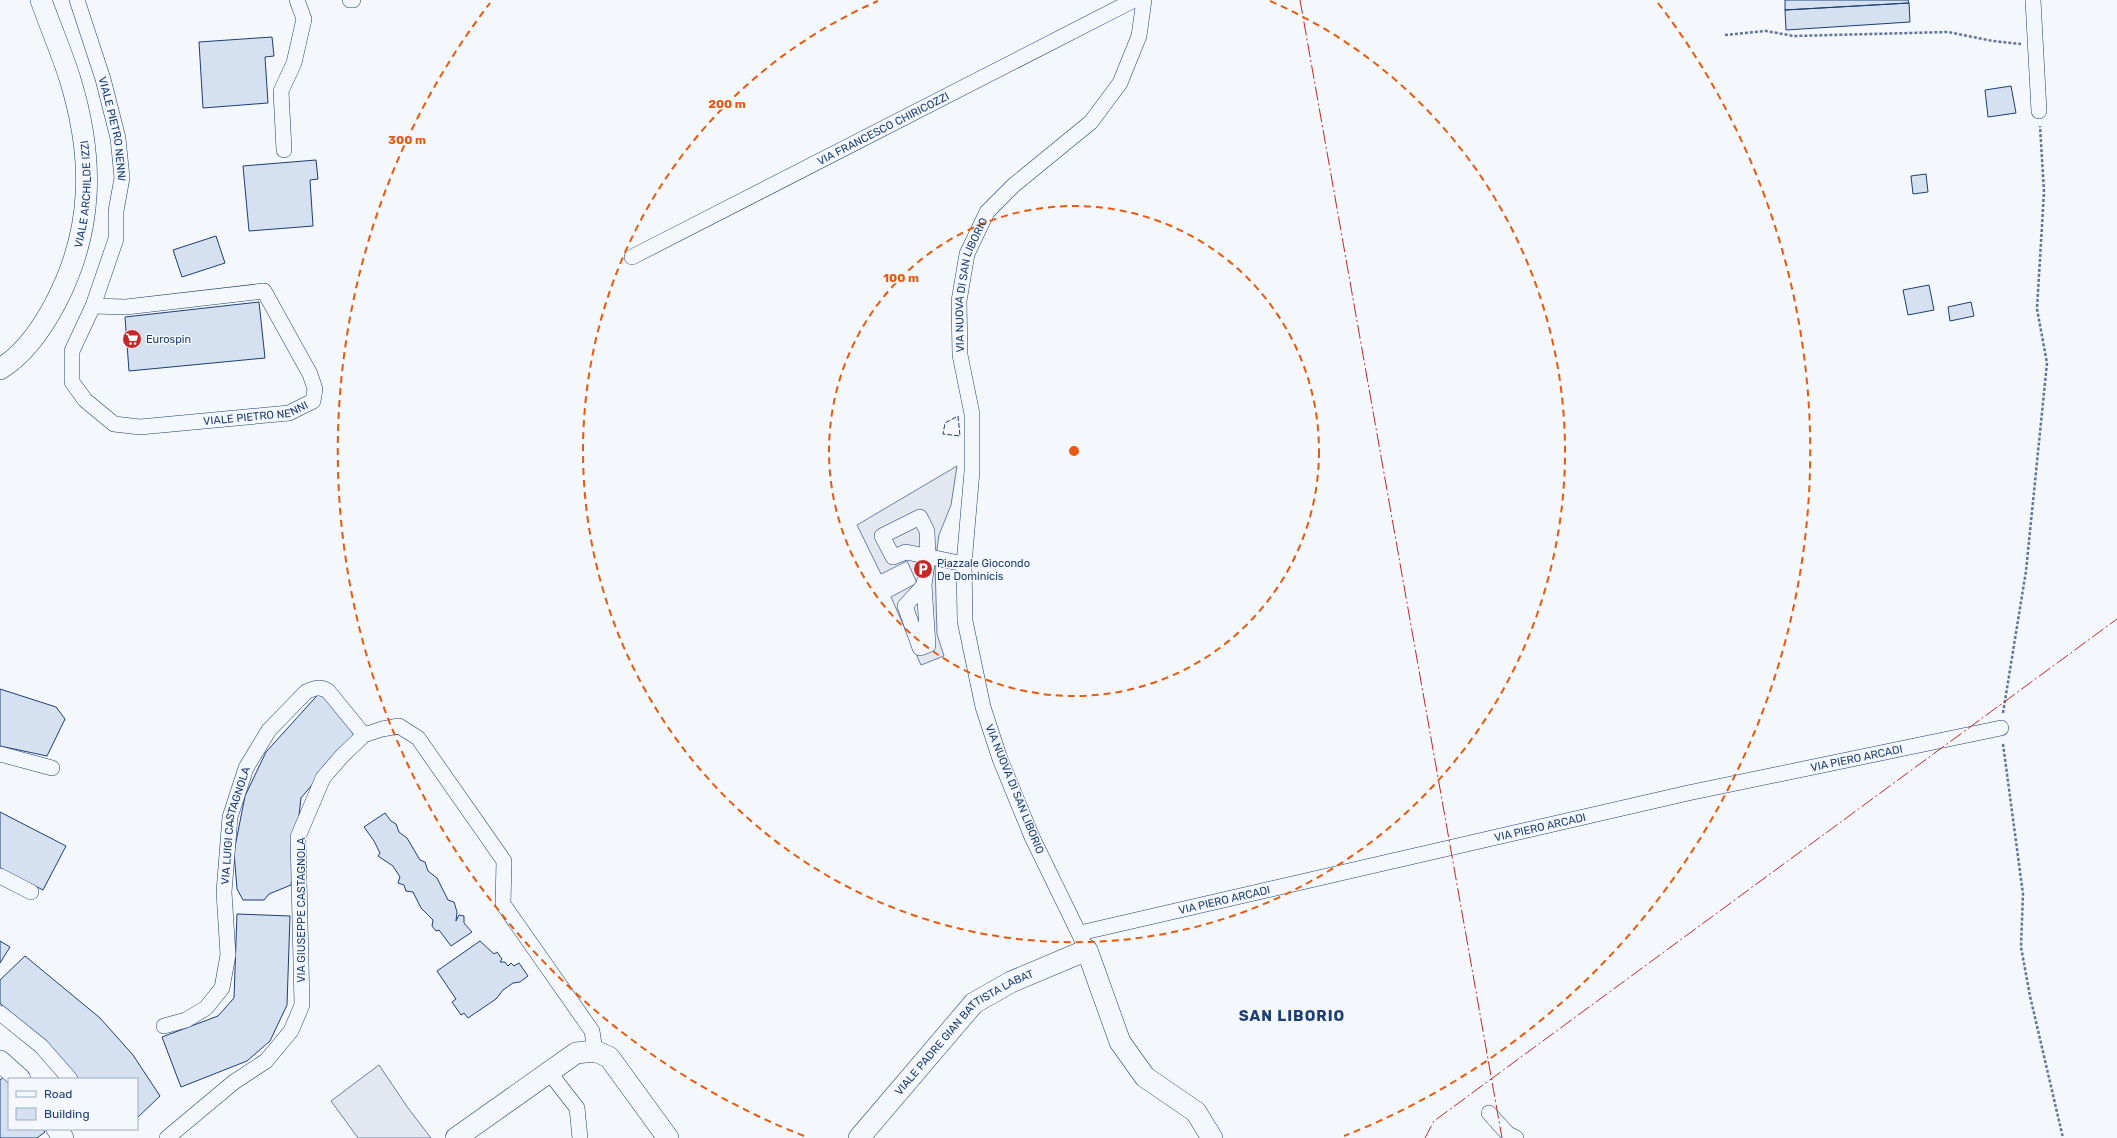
<svg xmlns="http://www.w3.org/2000/svg" width="2117" height="1138" font-family="Rubik,sans-serif">
<style>
.parking{fill:#e3e8f0;stroke:#687fa3}
.building{fill:#d5e0f0;stroke:#1d3f73}
.lines{fill:none;stroke-linecap:round;stroke-linejoin:round}
.street-casing{stroke:#1d3f73;stroke-width:16}
.secondary-casing{stroke:#1d3f73;stroke-width:22}
.path{stroke:#5e769c;stroke-width:2.5;stroke-dasharray:3 2;stroke-linecap:butt}
.street{stroke:#f4f7fb;stroke-width:15}
.secondary{stroke:#f4f7fb;stroke-width:21}
.fence{stroke:#1d3f73;stroke-width:1;stroke-dasharray:5 2;stroke-linecap:butt}
.power{stroke:#c62828;stroke-width:1;stroke-dasharray:14 3 2 3;stroke-linecap:butt}
.ring{fill:none;stroke:#e8590c;stroke-width:2;stroke-dasharray:7 5}
.labels{text-anchor:middle;stroke-width:3;stroke-linejoin:round;paint-order:stroke}
.street-label{font-size:11px;fill:#1d3f73;stroke:#f4f7fb}
.poi-label{font-size:11px;fill:#1d3f73;stroke:#f4f7fb;text-anchor:start}
.district-label{font-size:15px;font-weight:bold;letter-spacing:1px;fill:#1d3f73;stroke:#f4f7fb}
.centre{fill:#e8590c;stroke:#f4f7fb;stroke-width:2}
.ring-label{font-size:12px;text-anchor:middle;font-weight:bold;fill:#e8590c;stroke:#f4f7fb;stroke-width:3;stroke-linejoin:round;paint-order:stroke}
</style>
<rect width="100%" height="100%" fill="#f4f7fb"/>
<path class="parking" d="M957,466L951,505L939,535L935,564L937,634L944,656L921,665L891,597L917,583L907,561L881,574L857,525Z
M379,1065L408,1108L431,1138H358L331,1101Z"/>
<path class="building" d="M1785,0H1908L1909,3L1785,10Z
M1909,3L1910,22L1786,30L1785,10Z
M272,37L274,56L265,57L268,103L203,108L199,42Z
M2011,86L2016,113L1988,117L1985,90Z
M316,160L318,179L310,180L313,226L249,231L243,166Z
M1926,174L1928,192L1913,194L1911,176Z
M216,236L225,263L182,277L173,250Z
M1929,285L1934,310L1908,315L1903,290Z
M259,302L265,358L129,371L125,317Z
M1971,302L1974,316L1950,321L1948,307Z
M0,689L56,707L65,719L47,756L0,746Z
M323,689L354,735L301,798L291,885L269,894L264,900H243L237,889L234,852L245,796L266,752Z
M0,812L66,846L43,890L0,868Z
M385,813L391,821L396,824L399,832L407,838L420,860L425,862L428,871L437,878L448,900L454,902L457,912L456,921L459,915L464,916V923L472,932L451,946L439,930L436,931L432,926L433,920L421,908L413,892L406,891L404,885L398,883L400,877L393,866L378,856L380,853L374,841L364,827Z
M237,914L290,916L287,1005L270,1041L247,1061L181,1087L162,1037L218,1016L234,998Z
M0,941L10,947L0,963Z
M480,941L494,954L497,952L502,959L500,962H505L508,966L511,963L514,966L519,963L528,976L520,982L513,983L503,990L496,999L468,1018L464,1013L461,1015L452,1002L456,999L437,971Z
M25,956L100,1018L133,1055L160,1096L137,1118V1079H74L0,1003V980Z
M5,1076L9,1081V1129H43L45,1132L37,1138H0V1080Z"/>
<g class="lines">
<defs>
<g id="street">
<path id="s1" d="M77,0L103,79L118,138L122,178L116,211V239L93,306L72,351V382L85,400L114,424L140,427L289,413L313,401L315,389L310,374L264,291L126,307L93,306"/>
<path d="M350,0H353"/>
<path d="M2033,0L2039,111"/>
<path d="M284,150L281,91L294,63L304,19L297,0"/>
<path id="s2" d="M632,257L1134,0"/>
<path d="M924,585L905,606L920,648L928,645L924,585L928,557L927,531L920,517L882,536L893,557L906,552L964,564"/>
<path d="M0,754L52,768"/>
<path d="M0,876L31,892"/>
<path id="s3" d="M1080,933L1688,793L2001,728"/>
<path id="s4" d="M1087,950L1032,837L1000,759L983,707L965,621L964,564L972,471V414L960,355L959,301L967,254L987,212L1014,185L1091,122L1120,83L1139,36L1144,0"/>
<path d="M0,1013L41,1046L70,1079"/>
<path id="s5" d="M164,1026L186,1020L206,1008L222,988L228,955L224,892L230,817L246,768L269,730L306,692C314,688 320,686 328,691L364,735"/>
<path d="M549,1072L577,1108L580,1138"/>
<path d="M1489,1113L1508,1134L1516,1138"/>
<path d="M167,1138L234,1082L266,1061L291,1031L302,1005L298,837L323,778L342,756L364,735L382,729L399,726L418,738L504,861L503,904L592,1031L595,1051"/>
</g>
<g id="secondary">
<path id="s6" d="M0,369C25,354 43,327 56,302C94,229 94,157 70,79C62,53 50,26 41,0"/>
<path d="M0,1061L20,1079"/>
<path d="M57,1129L63,1138"/>
<path d="M456,1138L576,1053L595,1051L609,1057L668,1138"/>
<path id="s7" d="M859,1138L974,1003L1011,982L1087,950L1120,1042L1145,1077L1196,1112L1212,1138"/>
</g>
</defs>
<use href="#street" class="street-casing"/>
<use href="#secondary" class="secondary-casing"/>
<path class="path" d="M1725,35L1766,31L1794,36L1948,32L1993,41L2021,44
M2003,713L2026,571L2047,363L2037,309L2044,192L2040,126
M2003,744L2023,894L2021,947L2030,996L2063,1138"/>
<use href="#street" class="street"/>
<use href="#secondary" class="secondary"/>
<path class="fence" d="M958,416L960,436L943,434L945,423Z"/>
<path class="power" d="M1300,0L1502,1138
M1425,1138L1434,1121L2117,619"/>
</g>
<g class="ring">
<circle cx="1074" cy="451" r="245"/>
<path d="M1270 1A491 491 0 1 1 878 1"/>
<path d="M804 1136A736 736 0 0 1 490 3M1658 3A736 736 0 0 1 1344 1136"/>
</g>
<defs>
<symbol id="supermarket-disc" viewBox="-11 -11 22 22"><circle r="9.5" fill="#c62828" stroke="#f4f7fb"/><path d="M-6-5.5h2.5l.6 2H6L4.5 2H-2.5L-4.4-4H-6ZM-1.5 3.2a1.3 1.3 0 1 0 .1 0ZM3 3.2a1.3 1.3 0 1 0 .1 0Z" fill="#fff"/></symbol>
<symbol id="parking-disc" viewBox="-11 -11 22 22"><circle r="9.5" fill="#c62828" stroke="#f4f7fb"/><path d="M-3.5-5.5H1a3.5 3.5 0 0 1 0 7H-1V5.5H-3.5ZM-1-3.4V-.6H.8a1.4 1.4 0 0 0 0-2.8Z" fill="#fff"/></symbol>
</defs>
<g fill-rule="evenodd">
<use href="#supermarket-disc" x="121" y="328" width="22" height="22"/>
<use href="#parking-disc" x="912" y="558" width="22" height="22"/>
</g>
<g class="labels">
<g class="street-label">
<text dy="4" stroke="none"><textPath href="#s2" startOffset="282">VIA FRANCESCO CHIRICOZZI</textPath></text>
<text dy="4" stroke="none"><textPath href="#s1" startOffset="134">VIALE PIETRO NENNI</textPath></text>
<text dy="4" stroke="none"><textPath href="#s6" startOffset="201">VIALE ARCHILDE IZZI</textPath></text>
<text dy="4" stroke="none"><textPath href="#s4" startOffset="692">VIA NUOVA DI SAN LIBORIO</textPath></text>
<text dy="4" stroke="none"><textPath href="#s1" startOffset="600">VIALE PIETRO NENNI</textPath></text>
<text dy="4" stroke="none"><textPath href="#s3" startOffset="796">VIA PIERO ARCADI</textPath></text>
<text transform="translate(1015 789) rotate(68)" y="4">VIA NUOVA DI SAN LIBORIO</text>
<text dy="4" stroke="none"><textPath href="#s5" startOffset="236">VIA LUIGI CASTAGNOLA</textPath></text>
<text dy="4" stroke="none"><textPath href="#s3" startOffset="472">VIA PIERO ARCADI</textPath></text>
<text dy="4" stroke="none"><textPath href="#s3" startOffset="148">VIA PIERO ARCADI</textPath></text>
<text transform="translate(301 910) rotate(-90)" y="4">VIA GIUSEPPE CASTAGNOLA</text>
<text dy="4" stroke="none"><textPath href="#s7" startOffset="151">VIALE PADRE GIAN BATTISTA LABAT</textPath></text>
</g>
<g class="poi-label">
<text x="146" y="343">Eurospin</text>
<text x="937" y="567">Piazzale Giocondo<tspan x="937" dy="13">De Dominicis</tspan></text>
</g>
<g class="district-label">
<text x="1292" y="1021">SAN LIBORIO</text>
</g>
</g>
<circle cx="1074" cy="451" r="6" class="centre"/>
<g class="ring-label">
<text x="727" y="108">200 m</text>
<text x="407" y="144">300 m</text>
<text x="901" y="282">100 m</text>
</g>
<rect x="8" y="1078" width="130" height="52" fill="#f4f7fb" stroke="#9eadc5"/>
<rect x="16" y="1091" width="20" height="6" fill="#f4f7fb" stroke="#9eadc5"/>
<text x="44" y="1098" font-size="12" fill="#1d3f73">Road</text>
<rect x="16" y="1108" width="20" height="12" fill="#d5e0f0" stroke="#9eadc5"/>
<text x="44" y="1118" font-size="12" fill="#1d3f73">Building</text>
</svg>
